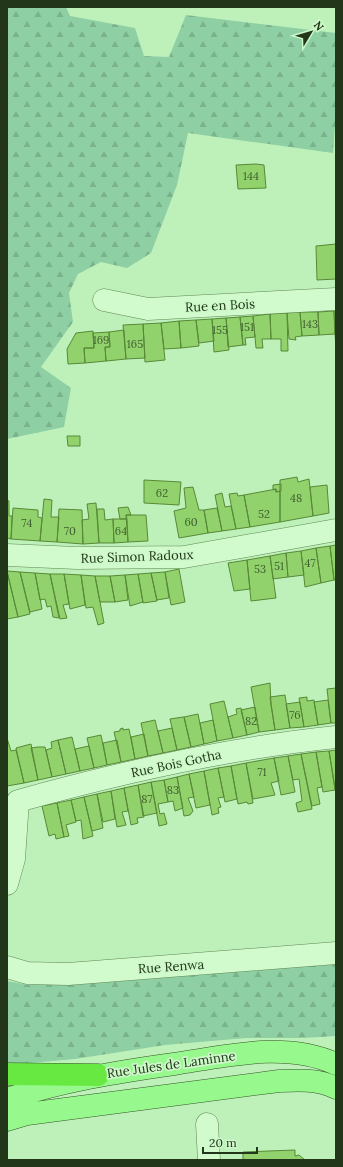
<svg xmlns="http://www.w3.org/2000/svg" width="343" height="1167" font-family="Lora,serif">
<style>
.forest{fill:url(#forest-firs)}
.building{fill:#92d26c;stroke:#578937}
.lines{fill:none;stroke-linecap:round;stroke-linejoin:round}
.minor-casing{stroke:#618853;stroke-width:23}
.major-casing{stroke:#375528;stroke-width:23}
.highway-casing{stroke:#375528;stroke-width:23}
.minor{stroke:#d1fbcd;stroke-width:22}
.major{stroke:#97f98d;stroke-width:22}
.highway{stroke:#67e941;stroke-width:22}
.labels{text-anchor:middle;stroke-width:3.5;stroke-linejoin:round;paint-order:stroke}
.number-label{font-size:11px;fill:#3e5d2e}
.street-label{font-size:13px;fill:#223619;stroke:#cdf8ca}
</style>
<defs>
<pattern id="forest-firs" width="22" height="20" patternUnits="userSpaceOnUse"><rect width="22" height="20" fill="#8ecfa3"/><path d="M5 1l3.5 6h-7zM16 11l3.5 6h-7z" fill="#7ab28c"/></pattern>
</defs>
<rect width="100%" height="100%" fill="#bef1ba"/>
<path class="forest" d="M7,7H66L70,16L135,28L144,56L169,57L186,15L336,33V111L333,153L188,133L177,185L151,253L127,268L101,262L78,274L69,293L73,322L41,367L71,388L64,427L7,439Z
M336,964V1036L303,1038H246L165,1045L75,1059L7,1065V981L28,985L110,976Z"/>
<path class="building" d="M256,164L264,165L266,188L238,189L236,165Z
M336,244V279L317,280L316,246Z
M334,311H336V349L335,334Z
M334,311L335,334L319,335L318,312Z
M300,312L302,336L295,337L296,340L289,339L287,313Z
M300,312H318L319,335L302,336Z
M287,313L288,351H281V339H271L270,314Z
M270,314L271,339H262L263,348H256L253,316Z
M253,316L255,337L245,338L246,345H243L240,317Z
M240,317L243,345L228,347L226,318Z
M226,318L229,350L214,352L212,319Z
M212,319L214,341L199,343L196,320Z
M196,320L199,346L181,348L179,321Z
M179,321L181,348L164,349L161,323Z
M161,323L165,360L145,362L143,324Z
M143,324L145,358L126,359L123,325Z
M124,330L126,359L106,361L105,347H110L109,332Z
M93,331L94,348H84L85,363L68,364L67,349L76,333Z
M109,332L110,347H105L106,361L85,363L84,348H94L93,333Z
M67,436H80V446H68Z
M297,477L298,482L309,479L313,516L280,522V480Z
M144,480L181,482L179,505L144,503Z
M281,484V491L276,492V489L273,490V485Z
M327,485L329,513L313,516L310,487Z
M193,487L199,510H204L208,533L179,538L174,511L186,508L184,488Z
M276,489V492L280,491V522L250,527L244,495Z
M222,493L225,507L231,506L236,529L222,531L215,495Z
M237,493L238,496L244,495L250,527L236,529L229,494Z
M44,499L52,500L51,517H59L57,542L40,541Z
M7,500L9,501V516H12L11,539L7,538Z
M96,503L99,543L83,544L82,520L89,519L87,504Z
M128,507L131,515H126L127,519H120L118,508Z
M13,508L38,510V517L42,518L40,541L11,539Z
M217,508L222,531L208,533L204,510Z
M59,509L82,510L83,544L57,542Z
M97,509H104L105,520L113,519L114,543H99Z
M126,515H146L148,541L128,542Z
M113,519H127L128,542L114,543Z
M336,545V580H334L330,546Z
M330,546L334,580L321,583L316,548Z
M316,548L321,583L305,587L301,551Z
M301,551L304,575L288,577L286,553Z
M286,553L288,577L273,579L270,556Z
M270,556L276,598L251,601L247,560Z
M247,560L250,589L234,591L228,563Z
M179,569L185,602L171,605L165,572Z
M7,571L20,572L30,614L18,617Z
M7,572L18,617L7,619Z
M20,572L35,573L42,609L30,612Z
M165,572L169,598L157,600L151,573Z
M35,573L50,574L59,618L53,617L51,606L47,607L45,599L40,600Z
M151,573L157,601L143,603L138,574Z
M50,574H64L69,604L63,605L67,618L60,619Z
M64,574L81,575L85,605L70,609Z
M138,574L143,602L130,606L125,575Z
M81,575L95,576L104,623L98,625L93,607L86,608Z
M125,575L128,600L115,602L110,576Z
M95,576H110L115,602H100Z
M270,683L271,705L275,730L259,732L251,687Z
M336,688V723H331L327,689Z
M285,695L290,728L275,730L270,697Z
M307,697V701L314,700L318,725L304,727L299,698Z
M328,700L331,723L318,725L314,702Z
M224,701L233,738L217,741L210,704Z
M300,702L304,727L290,728L286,704Z
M255,707L259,732L247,735L241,710Z
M241,708L247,735L233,738L228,717L237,714L236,709Z
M198,714L204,744L191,747L184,717Z
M183,717H184L191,747L177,750L170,719Z
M155,720L163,753L148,756L141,723Z
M213,720L217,741L204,744L200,723Z
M123,728V730L129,729L135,759L121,762L114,732L120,731V729Z
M172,728L177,750L163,753L158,731Z
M144,734L148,756L135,759L131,737Z
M101,735L107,765L94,768L87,738Z
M72,737L80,771L66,774L58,740Z
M7,738L11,751L16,750L24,783L7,786Z
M58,740L66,774L52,777L46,750L52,748L51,742Z
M117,740L121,762L107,765L103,743Z
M31,744L38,780L24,783L16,748Z
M89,746L94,768L80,771L75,749Z
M38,747H45L52,777L38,780L31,748Z
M336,750V793L329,751Z
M329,751L335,790L323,792L316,752Z
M316,752L322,787L317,788L320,804L312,806L301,754Z
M301,754L312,809L298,812L296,803L302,801L299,779L293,780L288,756Z
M288,756L295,792L281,795L274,758Z
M274,758L279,781L271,783L275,795L253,799L246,763Z
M246,763L253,803L248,804L247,802L238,804L231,766Z
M231,766L237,799L225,802L218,768Z
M218,768L224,797L218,798L221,807L218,808L219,813L212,815L204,771Z
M204,771L210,805L196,808L189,774Z
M189,774L194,797L188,798L193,811L190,815L184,816L177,777Z
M177,777L183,808L175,811L173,801L168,802L164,780Z
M164,780L168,802L158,804L160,814L164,813L167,824L159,826L151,782Z
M151,782L157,813L143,816L138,785Z
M138,785L144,817L137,818L138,823L131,825L124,788Z
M124,788L128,811L122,812L126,825L117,827L111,791Z
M111,791L115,819L103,822L97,794Z
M97,794L103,828L92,831L84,797Z
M84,797L93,836L83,839L81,820L76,821L71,800Z
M71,800L76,822L66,825L69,836L64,837L57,803Z
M57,803L64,837L56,839L55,834L49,836L42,806Z
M295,1150V1156L299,1155L305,1160H243V1152Z"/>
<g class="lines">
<defs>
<path id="minor" d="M104,300L148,309L336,299
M7,555L77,558L184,557L336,530
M7,884L14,859L18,801C122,772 229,748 336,737
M7,967L27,973L68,974L336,953
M207,1124L209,1160"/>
<path id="major" d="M7,1099C62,1081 117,1072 174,1064C226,1056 286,1041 336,1064
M7,1120L27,1114L279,1081C299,1080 318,1079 336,1088"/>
<path id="highway" d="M7,1074L98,1075"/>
</defs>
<use href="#minor" class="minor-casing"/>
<use href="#major" class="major-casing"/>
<use href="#highway" class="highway-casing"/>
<use href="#minor" class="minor"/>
<use href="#major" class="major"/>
<use href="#highway" class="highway"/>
</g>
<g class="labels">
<g class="number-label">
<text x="251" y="180">144</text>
<text x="310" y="328">143</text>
<text x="247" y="331">151</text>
<text x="220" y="334">155</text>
<text x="101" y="344">169</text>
<text x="135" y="348">165</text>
<text x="162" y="497">62</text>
<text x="296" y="502">48</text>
<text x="264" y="518">52</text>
<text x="191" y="526">60</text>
<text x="27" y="527">74</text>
<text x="70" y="535">70</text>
<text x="121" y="535">64</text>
<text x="310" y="567">47</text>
<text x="279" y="570">51</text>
<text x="260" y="573">53</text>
<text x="295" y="719">76</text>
<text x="251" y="725">82</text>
<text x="262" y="776">71</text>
<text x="173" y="794">83</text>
<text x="147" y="803">87</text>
</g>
<g class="street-label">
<text transform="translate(220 305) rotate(-3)" y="5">Rue en Bois</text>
<text transform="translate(137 556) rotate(-2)" y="5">Rue Simon Radoux</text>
<text transform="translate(176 763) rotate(-12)" y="5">Rue Bois Gotha</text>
<text transform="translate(171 966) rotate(-4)" y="5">Rue Renwa</text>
<text transform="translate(171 1064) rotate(-8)" y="5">Rue Jules de Laminne</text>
</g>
</g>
<rect width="343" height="1167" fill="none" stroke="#223619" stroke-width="16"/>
<g transform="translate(311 32) rotate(52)" stroke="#cdf8ca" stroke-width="3" paint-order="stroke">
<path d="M0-3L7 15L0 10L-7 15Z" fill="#223619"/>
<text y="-6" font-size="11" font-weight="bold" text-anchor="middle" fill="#223619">N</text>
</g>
<path d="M203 1147v6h54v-6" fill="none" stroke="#223619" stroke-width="2"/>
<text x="209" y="1147" font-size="12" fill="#223619" stroke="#cdf8ca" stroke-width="3" paint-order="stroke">20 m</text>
</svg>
